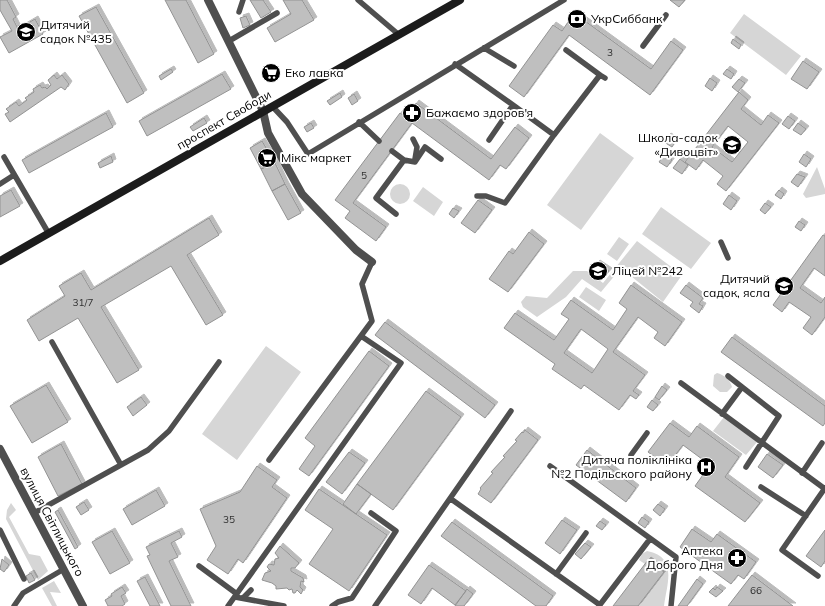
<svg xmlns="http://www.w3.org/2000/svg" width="825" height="606" font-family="Mulish,sans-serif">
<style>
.green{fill:#d6d6d6}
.building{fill:#bfbfbf;stroke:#939393;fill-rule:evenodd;filter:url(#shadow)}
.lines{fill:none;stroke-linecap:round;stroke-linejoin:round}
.lane{stroke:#4f4f4f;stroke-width:5.5}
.street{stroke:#4f4f4f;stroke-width:8}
.secondary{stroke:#1c1c1c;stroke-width:8}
.labels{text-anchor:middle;stroke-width:4;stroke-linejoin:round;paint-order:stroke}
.number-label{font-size:10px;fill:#303030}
.poi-label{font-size:12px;fill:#000;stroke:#fff;text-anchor:start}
.street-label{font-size:12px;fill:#000;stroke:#fff}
</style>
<defs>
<filter id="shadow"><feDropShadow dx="3" dy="-3" stdDeviation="0" flood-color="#0004"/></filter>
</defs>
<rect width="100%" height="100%" fill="#fff"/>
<path class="green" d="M744,14L801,56L786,75L730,33Z
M600,133L634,158L581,230L547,205Z
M817,167L825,189V194L806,198L803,194Z
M390 194a10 10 0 1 1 20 0a10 10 0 1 1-20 0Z
M423,187L443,202L434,216L413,201Z
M661,207L711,243L691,269L642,234Z
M619,237L629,244L617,261L607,254Z
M637,241L682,275L663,302L621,268L601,292L582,279L566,297L537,317L523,307L521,302L526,296L547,298L573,271H587L603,283Z
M586,287L606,300L599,311L579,297Z
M266,346L301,372L237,460L202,434Z
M717,373C724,375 730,379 732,387L727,392H720L713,386L714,375Z
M724,417L757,442L746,455L713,431Z
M11,503L16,510L9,517L29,554L40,556L48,571L38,580L6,519L7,510Z
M647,551C678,557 667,583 664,606H638L664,572L648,560L645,564L639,560L642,554Z
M54,581L61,593L50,592L57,606H52L42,588Z"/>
<path class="building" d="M0,0H7L16,17L13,19L18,29L35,19L43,34L9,53L0,37L12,31L0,10Z
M165,0H186L214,54L198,63Z
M250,0H263L271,12L261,18Z
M283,0H302L314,20L275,42L267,28L291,14Z
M670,0H685L679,7Z
M96,7L144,93L127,103L79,16Z
M574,13L651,69L671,41L683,50L650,95L569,35L524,97L509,86L553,25L562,31Z
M246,16L250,25L243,28L240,18Z
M733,39L741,45L739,49L731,43Z
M803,61L819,72L807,89L791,79Z
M171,69L173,72L161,80L159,76Z
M727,69L734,74L731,79L723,74Z
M222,74L231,89L147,136L139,121Z
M54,75L57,79L62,75L69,84L65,90L61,87L10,122L5,114L9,112L6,109L16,102L19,106L27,100L25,98L34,92L33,89L40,85L42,88L45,87L47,89L51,85L48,80Z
M710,78L717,83L712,91L705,86Z
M739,79L745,83L738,92L732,87Z
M739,92L748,100L741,109L761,125L768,115L779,123L726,191L717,184L723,176L703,160L696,170L685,162ZM728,126L748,142L732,162L712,147Z
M340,93L342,97L330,105L327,101Z
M354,94L358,101L352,105L348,98Z
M416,103L491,159L515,127L529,138L506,169L500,165L489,180L412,123L353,203L386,227L376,241L345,218L350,211L335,200L400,113L406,117Z
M106,113L113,127L29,173L22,160Z
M788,116L795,121L789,129L782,124Z
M204,118L207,123L193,131L190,127Z
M311,123L314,128L307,132L304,127Z
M798,123L806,129L801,135L793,130Z
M668,136L676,141L672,147L664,142Z
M262,141L275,163L261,169L250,148Z
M804,154L811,159L806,167L799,162Z
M664,155L672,160L667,167L659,162Z
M111,156L113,162L100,168L98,163Z
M680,159L688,165L682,174L673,168Z
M275,163L285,184L272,191L261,169Z
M797,174L805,177L798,187L791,182Z
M285,184L301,213L288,220L272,191Z
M11,190L20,206L0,217V196Z
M779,190L784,194L781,199L775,195Z
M729,195L737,201L731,210L723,204Z
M478,200L492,210L475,233L461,223Z
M765,203L771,207L765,214L760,210Z
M453,208L459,211L454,218L449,214Z
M209,218L219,235L187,255L223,315L206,325L171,266L101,307L139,370L117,383L78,318L39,341L27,320L65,296L59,286L81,273L91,290Z
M799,221L805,225L801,231L795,227Z
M529,232L544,244L508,292L489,279L509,251L513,254Z
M823,235L825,236V276L814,268L800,288L821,303L825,297V317L812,335L803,328L811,317L789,302L782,312L773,305Z
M597,263L609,271L604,277L593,268Z
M631,285L682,322L665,346L654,338L658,332L638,317L613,352L645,375L633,391L639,395L636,399L630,395L619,410L584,385L581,389L552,369L555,364L504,328L515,313L554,340L569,319L561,314L571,300L613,330L627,309L619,303ZM581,329L608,349L592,373L564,353Z
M686,285L703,298L699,304L703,306L699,313L690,306L693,302L680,293Z
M385,322L495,405L485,418L375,335Z
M732,337L825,406V423L823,426L721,352Z
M369,351L389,366L309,476L299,469L315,446L305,438Z
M46,385L68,422L32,443L10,406Z
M662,386L667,390L659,400L655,397Z
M426,391L461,417L393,510L357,484Z
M141,397L147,405L133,416L127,407Z
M652,400L658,405L653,411L647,407Z
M670,423L689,437L697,426L739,457L725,477L760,503L745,522L695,486L710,465L683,445L667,466L648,452Z
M525,430L538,440L491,503L478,494L481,489L480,488L493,473L491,472L505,457L503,456L517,441L515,440L522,432L523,433Z
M61,444L82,484L58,496L38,457Z
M587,450L636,488L626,502L576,465Z
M349,452L365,463L342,494L326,482Z
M767,454L783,465L773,478L758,467Z
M257,466L277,480L272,487L287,498L243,563L238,559L228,574L207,560L216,546L200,509L240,492Z
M357,484L371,494L356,514L343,504Z
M319,489L387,535L349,591L309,564L333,529L305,510Z
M156,490L165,506L132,525L123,509Z
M84,502L89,510L81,515L76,507Z
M658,504L665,509L660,516L653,510Z
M58,510L78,547L75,549L55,512Z
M642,517L649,522L645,528L638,523Z
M562,520L577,530L560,554L545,543Z
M600,521L606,525L602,530L596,526Z
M452,522L553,596L546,606H536L441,536Z
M692,529L711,542L717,534L756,562L744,579L738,575L731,584L680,547Z
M825,530V561L821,567L806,556Z
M112,531L130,563L110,574L92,542Z
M179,531L182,537L171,543L178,557L169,561L191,606H171L147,556L150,555L146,547Z
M585,543L591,547L581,559L575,554Z
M280,546L299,563L295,568H291V571L303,578L304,582L301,581L300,587L303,590L301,594L297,590L295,593H293L292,589L289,590L287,588L276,589V586L272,583L262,580L265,573L271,571L267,567L269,564L274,565L275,559L279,558L275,553Z
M2,559L9,565L4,572L0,569Z
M648,560L664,572L638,606H613Z
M429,565L466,591L455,605L432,588L421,604L408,595Z
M31,573L35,580L29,583L26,576Z
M752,575L793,606H728Z
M145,577L160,606H150L137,581Z
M697,579L703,584L687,606H678Z
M122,587L126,593L121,596L125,604L122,606H108L105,600L112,596L111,594Z
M717,587L723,591L716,597L709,592L713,588L715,590Z
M467,589L473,594L464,606H455Z"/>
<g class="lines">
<path class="lane" d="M358,0L398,34
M239,12L243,0
M229,41L277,13
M643,46L666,15
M484,48L514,66
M566,50L600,75
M455,64L513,105L489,140
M513,105L554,135L600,75L605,78
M272,106L287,122L308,154L564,0
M359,122L379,141
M413,139L417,147L415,159
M392,151L404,160L415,162L425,147L441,159
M4,157L49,234
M0,184L14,175
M477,196H486L505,203L554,135
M396,214L376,198L404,160
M721,242L728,258
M52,342L121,465
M728,376L779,416L746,467
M681,383L825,489
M722,414L742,387
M631,455L647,433
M269,460L372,321L362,284L372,262
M550,466L676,557L671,606
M802,473L822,443
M761,487L806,516
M451,499L600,605
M34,513L148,450L169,431L219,362
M0,530L24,579
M199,566L237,594
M556,574L586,533
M818,576L782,550L825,488
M235,597L284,606
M243,598L251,590
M14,606L23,593L64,569
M228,606L401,363L361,336
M332,606L338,602L352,598L396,531L371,513
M375,606L511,411
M599,606L650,539"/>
<path class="street" d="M208,0L263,111L268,133L302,194L356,250L372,262
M0,449L83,606"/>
<path class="secondary" d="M0,261L460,0"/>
</g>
<defs>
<symbol id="bank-disc" viewBox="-11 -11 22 22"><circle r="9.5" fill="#000" stroke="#fff"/><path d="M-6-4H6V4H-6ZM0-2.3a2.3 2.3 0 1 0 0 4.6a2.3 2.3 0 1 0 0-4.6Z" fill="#fff"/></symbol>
<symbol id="school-disc" viewBox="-11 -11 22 22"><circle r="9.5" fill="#000" stroke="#fff"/><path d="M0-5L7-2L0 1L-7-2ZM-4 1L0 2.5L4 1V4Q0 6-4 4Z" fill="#fff"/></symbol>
<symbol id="supermarket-disc" viewBox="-11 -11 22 22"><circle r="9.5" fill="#000" stroke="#fff"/><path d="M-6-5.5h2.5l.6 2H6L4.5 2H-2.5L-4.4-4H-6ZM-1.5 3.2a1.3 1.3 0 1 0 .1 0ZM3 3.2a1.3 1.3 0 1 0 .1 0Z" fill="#fff"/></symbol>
<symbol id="pharmacy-disc" viewBox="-11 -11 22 22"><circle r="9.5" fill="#000" stroke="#fff"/><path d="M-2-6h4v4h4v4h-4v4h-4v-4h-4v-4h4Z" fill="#fff"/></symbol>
<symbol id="hospital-disc" viewBox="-11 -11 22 22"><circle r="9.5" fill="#000" stroke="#fff"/><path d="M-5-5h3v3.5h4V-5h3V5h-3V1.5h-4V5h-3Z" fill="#fff"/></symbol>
</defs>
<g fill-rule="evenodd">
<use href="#bank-disc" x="566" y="8" width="22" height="22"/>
<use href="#school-disc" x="15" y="21" width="22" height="22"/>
<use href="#supermarket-disc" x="260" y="62" width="22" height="22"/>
<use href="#pharmacy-disc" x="401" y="102" width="22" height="22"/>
<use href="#school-disc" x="721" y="134" width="22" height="22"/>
<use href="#supermarket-disc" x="256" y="147" width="22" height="22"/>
<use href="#school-disc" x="587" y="260" width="22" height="22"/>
<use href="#school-disc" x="773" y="275" width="22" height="22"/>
<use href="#hospital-disc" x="695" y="456" width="22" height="22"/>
<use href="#pharmacy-disc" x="726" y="547" width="22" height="22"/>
</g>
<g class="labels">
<g class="number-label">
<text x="610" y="56">3</text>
<text x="364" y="179">5</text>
<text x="83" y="306">31/7</text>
<text x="229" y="523">35</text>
<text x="756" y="594">66</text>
</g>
<g class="poi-label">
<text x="591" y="23">УкрСиббанк</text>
<text x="40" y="29">Дитячий<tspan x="40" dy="14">садок №435</tspan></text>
<text x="285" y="77">Еко лавка</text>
<text x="426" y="117">Бажаємо здоров'я</text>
<text x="718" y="142" text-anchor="end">Школа-садок<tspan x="718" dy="14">«Дивоцвіт»</tspan></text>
<text x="281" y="162">Мікс маркет</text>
<text x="612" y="275">Ліцей №242</text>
<text x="770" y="283" text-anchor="end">Дитячий<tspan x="770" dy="14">садок, ясла</tspan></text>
<text x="692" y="464" text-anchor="end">Дитяча поліклініка<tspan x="692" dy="14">№2 Подільского району</tspan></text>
<text x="723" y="555" text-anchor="end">Аптека<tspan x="723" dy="14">Доброго Дня</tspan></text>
</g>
<g class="street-label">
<text transform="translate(224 120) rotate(-30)" y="4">проспект Свободи</text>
<text transform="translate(52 522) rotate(62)" y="4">вулиця Світлицького</text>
</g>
</g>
</svg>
